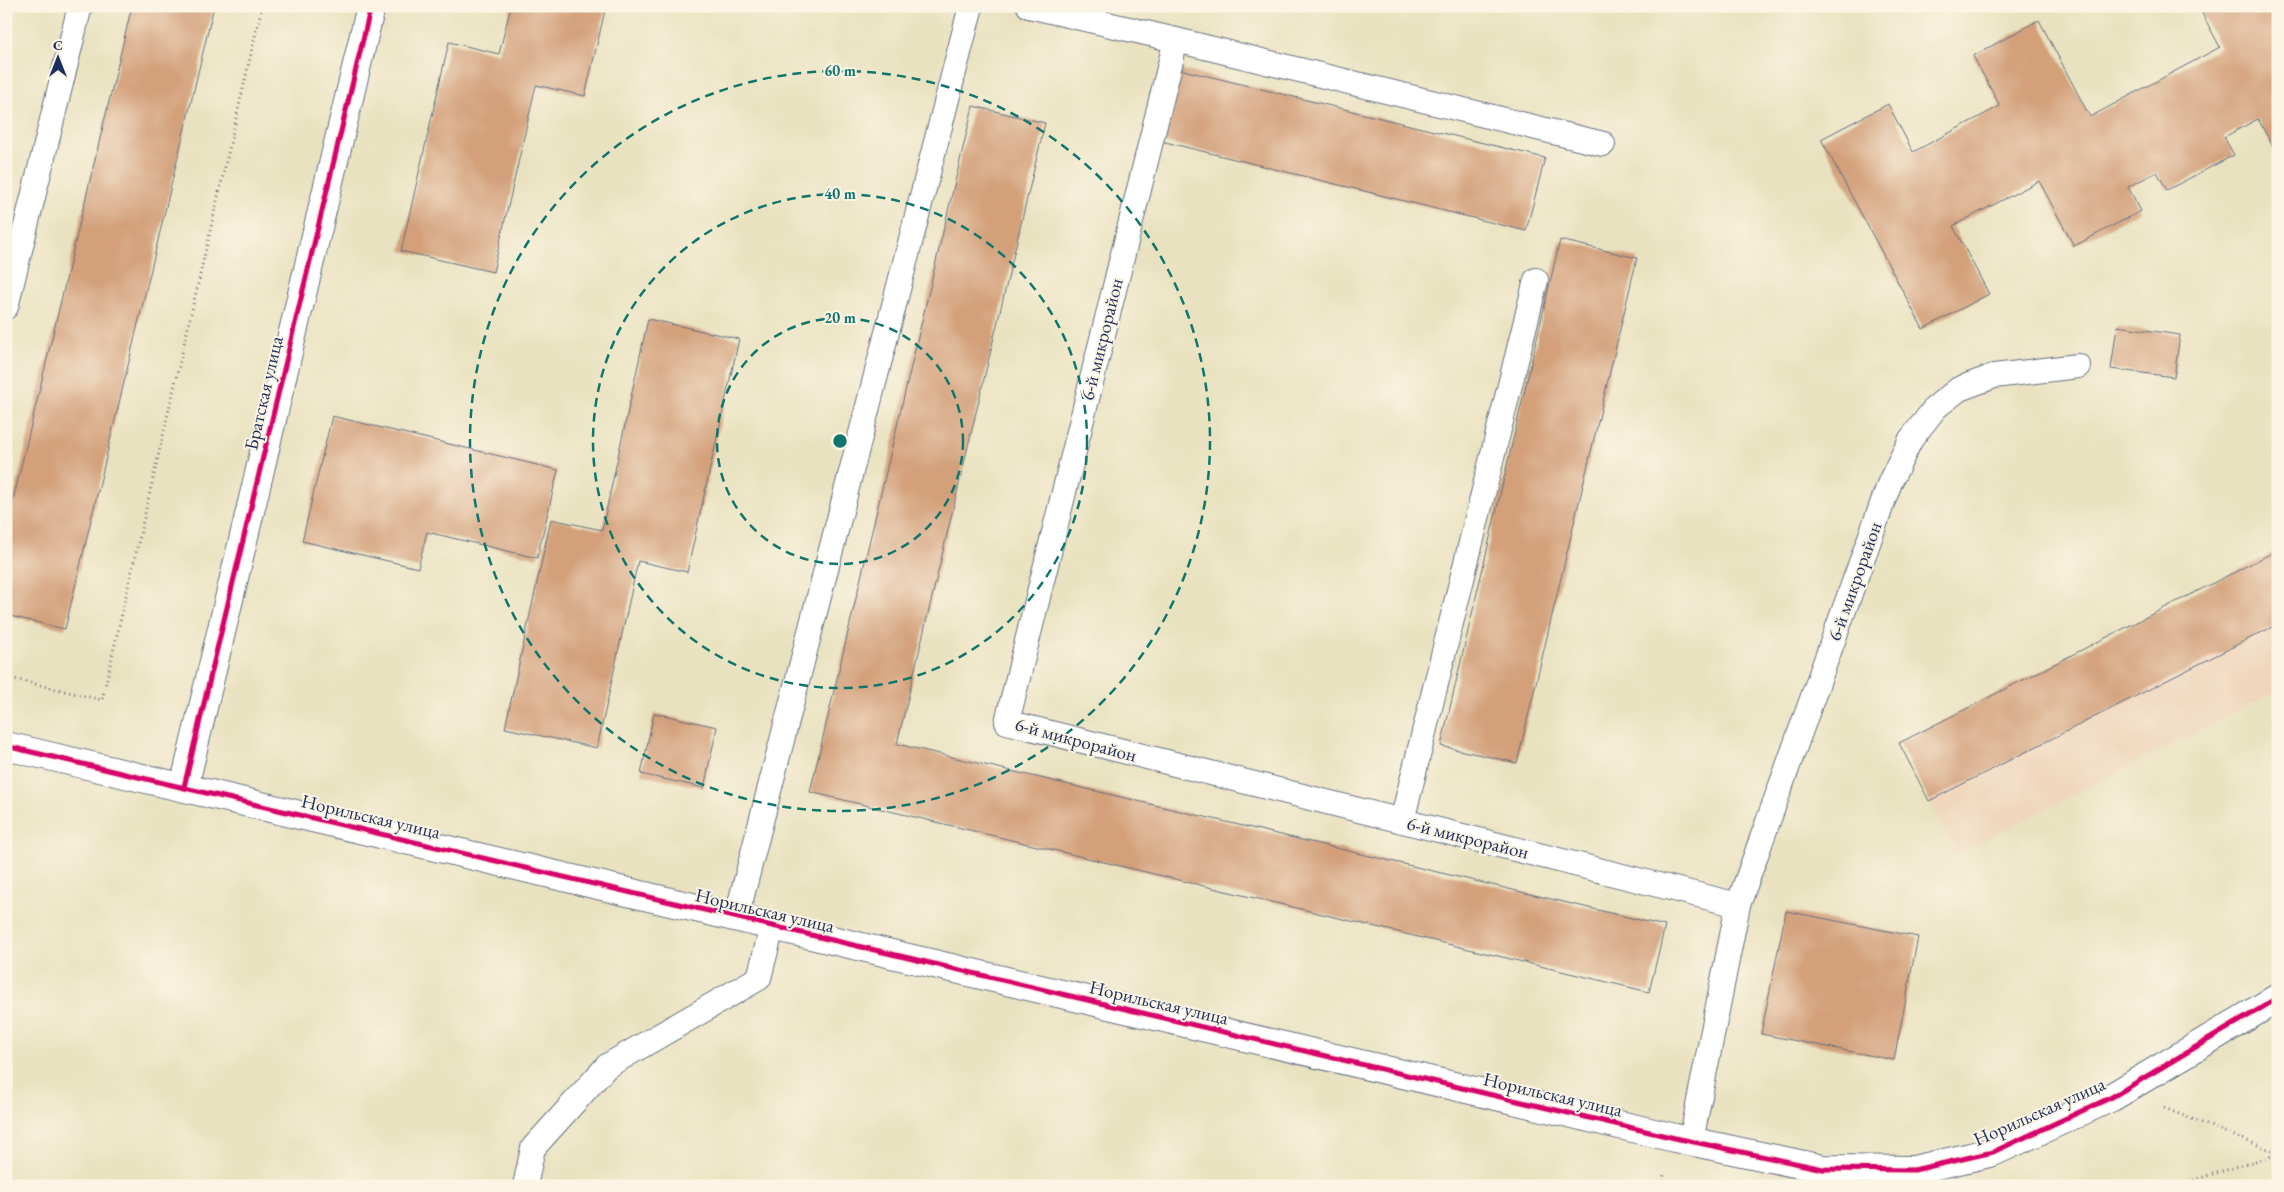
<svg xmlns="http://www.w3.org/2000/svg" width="2284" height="1192" font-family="'EB Garamond',serif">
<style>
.built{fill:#efd6bc}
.building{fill:#d3a07a}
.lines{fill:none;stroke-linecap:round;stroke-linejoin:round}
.service-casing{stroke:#636e80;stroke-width:26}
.minor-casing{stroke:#636e80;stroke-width:30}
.path{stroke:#636e80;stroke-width:3;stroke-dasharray:1 4;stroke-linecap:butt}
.service{stroke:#fff;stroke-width:24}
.minor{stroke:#fff;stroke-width:28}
.cycleway-casing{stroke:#fcf5e5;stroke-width:8}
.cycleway{stroke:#d6006c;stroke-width:5}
.ring{fill:none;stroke:#0f766e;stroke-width:2.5;stroke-dasharray:9 6}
.labels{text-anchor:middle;stroke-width:4;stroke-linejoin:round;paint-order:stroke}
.street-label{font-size:19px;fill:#1b2f5e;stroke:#fcf5e5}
.centre{fill:#0f766e;stroke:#fcf5e5;stroke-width:2.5}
.ring-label{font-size:15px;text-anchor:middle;font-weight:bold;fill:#0f766e;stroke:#fcf5e5;stroke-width:4;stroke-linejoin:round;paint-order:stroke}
</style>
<rect width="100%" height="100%" fill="#fcf5e5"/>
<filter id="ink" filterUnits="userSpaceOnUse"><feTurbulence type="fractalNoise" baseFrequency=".02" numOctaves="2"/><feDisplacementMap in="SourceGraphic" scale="10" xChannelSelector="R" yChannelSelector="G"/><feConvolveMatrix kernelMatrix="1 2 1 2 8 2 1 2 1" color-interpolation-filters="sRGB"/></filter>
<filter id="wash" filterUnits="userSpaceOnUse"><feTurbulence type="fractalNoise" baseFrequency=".0096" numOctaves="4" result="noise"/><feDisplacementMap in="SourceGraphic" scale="20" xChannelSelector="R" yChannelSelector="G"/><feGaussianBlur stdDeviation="1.12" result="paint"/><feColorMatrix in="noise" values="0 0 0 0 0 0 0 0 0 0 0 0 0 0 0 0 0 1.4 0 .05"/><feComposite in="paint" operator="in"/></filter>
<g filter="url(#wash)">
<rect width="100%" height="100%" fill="#e9e2c0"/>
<path class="built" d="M2278,624V690L1957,854L1929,801Z"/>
<g id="blocks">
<path class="building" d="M132,6H214L65,629L6,615V529Z
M511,6H606L585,96L536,85L493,272L401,251L449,42L499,54Z
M2198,6H2278V156L2258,119L2224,137L2234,155L2167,190L2157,172L2128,187L2141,211L2074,246L2039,181L1953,226L1989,294L1923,329L1821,139L1888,104L1913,152L2000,106L1973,56L2039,20L2090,117L2220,47Z
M1179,69L1545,158L1526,231L1161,141Z
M973,106L1045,123L897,744L1665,926L1649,992L810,792Z
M1560,240L1637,258L1517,763L1441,746Z
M648,319L739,339L687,572L638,561L597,748L505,728L551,519L602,530Z
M2117,326L2180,335L2174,377L2111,369Z
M332,416L558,470L537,558L427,532L418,568L302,541Z
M2278,550V624L1929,801L1899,743Z
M654,713L717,727L704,788L641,774Z
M1786,911L1918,937L1894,1060L1761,1034Z"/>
</g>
</g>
<g filter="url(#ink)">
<use href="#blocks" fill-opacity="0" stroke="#636e80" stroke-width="1"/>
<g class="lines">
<defs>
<path id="service" d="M1029,6L1176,40L1603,144
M1176,40L1007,722L1738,905L1691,1141
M6,307L80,6
M1402,821L1536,280
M1738,905L1890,482L1911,439L1936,407L1959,389L1994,376L2078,366
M736,919L971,6
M525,1186L533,1148L607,1066L759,978L772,927"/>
<path id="minor" d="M6,746L1675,1138L1823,1169L1914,1170L1993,1152L2112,1097L2278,998
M184,787L371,6"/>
</defs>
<use href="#service" class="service-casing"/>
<use href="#minor" class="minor-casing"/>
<path class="path" d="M6,677L102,700L262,6
M2164,1108L2278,1153
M1661,1186L1665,1172
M2174,1186L2278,1154"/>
<use href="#service" class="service"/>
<use href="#minor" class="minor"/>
<defs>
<path id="cycleway" d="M6,746L1675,1138L1823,1169L1914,1170L1993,1152L2112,1097L2278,998
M184,787L371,6"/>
</defs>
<use href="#cycleway" class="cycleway-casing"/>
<use href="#cycleway" class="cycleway"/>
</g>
</g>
<g class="ring">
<circle cx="840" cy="441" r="123"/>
<circle cx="840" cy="441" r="247"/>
<circle cx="840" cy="441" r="370"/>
</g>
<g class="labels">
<g class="street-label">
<text transform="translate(1101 339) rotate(-76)" y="7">6-й микрорайон</text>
<text transform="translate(263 393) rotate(-77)" y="7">Братская улица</text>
<text transform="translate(1854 581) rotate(-70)" y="7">6-й микрорайон</text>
<text transform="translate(1076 739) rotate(15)" y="7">6-й микрорайон</text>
<text transform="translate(371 816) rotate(13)" y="7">Норильская улица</text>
<text transform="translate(1468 837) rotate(14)" y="7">6-й микрорайон</text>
<text transform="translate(765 910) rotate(13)" y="7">Норильская улица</text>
<text transform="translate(1159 1002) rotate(13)" y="7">Норильская улица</text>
<text transform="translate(1553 1094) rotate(13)" y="7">Норильская улица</text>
<text transform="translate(2039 1111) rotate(-24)" y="7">Норильская улица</text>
</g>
</g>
<circle cx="840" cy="441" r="8" class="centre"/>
<g class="ring-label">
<text x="840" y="76">60 m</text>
<text x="840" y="199">40 m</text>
<text x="840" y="323">20 m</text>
</g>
<rect width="2284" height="1192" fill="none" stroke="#fcf5e5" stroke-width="25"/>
<g transform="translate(58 58)" stroke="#fcf5e5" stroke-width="4" paint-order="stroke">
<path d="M0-4L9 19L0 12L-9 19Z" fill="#1b2f5e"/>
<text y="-8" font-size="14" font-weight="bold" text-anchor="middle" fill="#1b2f5e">С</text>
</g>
</svg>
